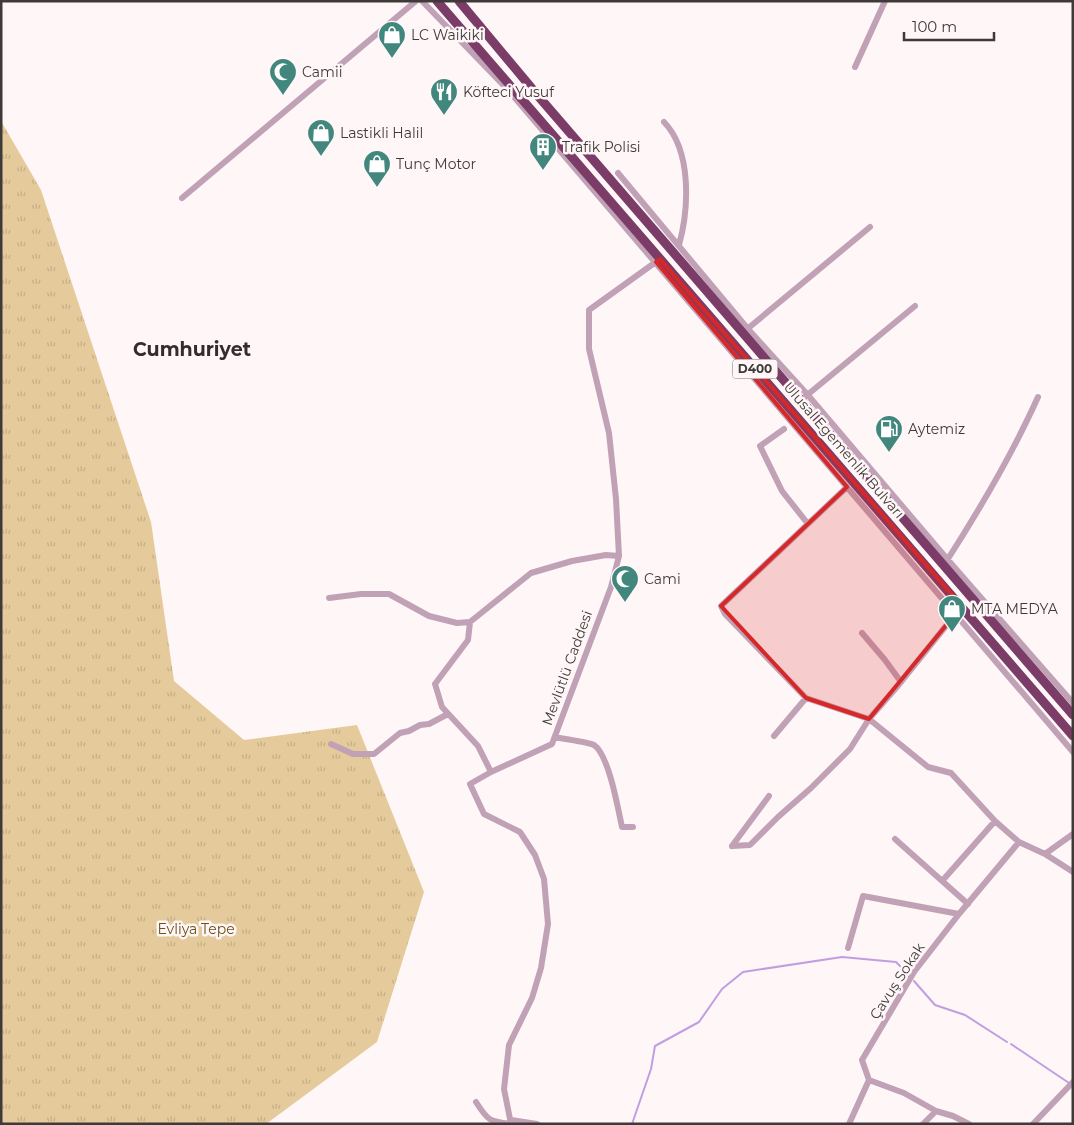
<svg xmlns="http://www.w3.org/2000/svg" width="1074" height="1125" font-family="Montserrat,sans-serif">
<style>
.park{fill:url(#park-tufts)}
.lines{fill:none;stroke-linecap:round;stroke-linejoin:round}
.stream{stroke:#c09ee2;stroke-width:2}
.minor{stroke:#c1a1b5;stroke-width:6}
.highway{stroke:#7b3d68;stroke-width:9}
.marked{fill:#d62828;fill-opacity:0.2;stroke:#d62828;stroke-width:4;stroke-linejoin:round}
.labels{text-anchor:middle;stroke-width:5;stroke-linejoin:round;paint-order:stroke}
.shield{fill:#fef6f7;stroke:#787273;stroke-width:1}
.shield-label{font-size:12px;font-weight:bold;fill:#3f3a3a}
.poi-label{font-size:14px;fill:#3f3a3a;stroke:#fef6f7;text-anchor:start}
.street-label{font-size:14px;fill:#3f3a3a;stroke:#fef6f7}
.park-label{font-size:14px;fill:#6c5119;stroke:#fef6f7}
.district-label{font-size:19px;font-weight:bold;fill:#352c2d;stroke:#fef6f7}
</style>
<defs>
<pattern id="park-tufts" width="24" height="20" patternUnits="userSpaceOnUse" patternTransform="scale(1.25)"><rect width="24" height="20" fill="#e5ca9b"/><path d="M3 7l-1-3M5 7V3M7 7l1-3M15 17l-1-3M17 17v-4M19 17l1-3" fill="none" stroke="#c6ae86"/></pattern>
</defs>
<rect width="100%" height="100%" fill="#fef6f7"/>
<path class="park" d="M1,121L41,190L151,522L174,681L244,740L357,725L424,892L377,1042L266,1124H1Z"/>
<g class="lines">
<path class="stream" d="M914,981L935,1005L965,1015L1007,1042
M1011,1044L1069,1083
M632,1124L651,1069L655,1046L699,1022L722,989L743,972L842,957L896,962L906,972"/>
<path class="minor" d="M422,1L508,90L1073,752
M855,67L885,1
M664,122C692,151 689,209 679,245
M618,173L748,329L807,394L948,560L1073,703
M182,198L416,1
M746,330L870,227
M806,396L915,306
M784,429L760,446L782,491L808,524
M847,487L721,606L725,614L806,698L869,719L896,688L958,611
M946,562C980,509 1012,455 1038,397
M329,598L361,594H389L429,616L457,623L470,622L531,573L572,561L606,555L619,556
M470,622L468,640L435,684L442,707L478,746L491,772
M862,633L885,660L901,682
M774,736L806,698
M555,737C563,739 588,742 594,745C609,755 618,809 622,827H633
M331,744L353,754H374L400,733L409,731L420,725L429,724L448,714
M895,839L968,904
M732,846L750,845L778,817L811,788L850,749L869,719L928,767L951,773L995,821L1019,842L1045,854L1073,872
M732,846L769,796
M1045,854L1073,834
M943,880L995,821
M848,948L863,896L959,914
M869,1080L904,1093L936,1111L953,1116L969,1124
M476,1102C488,1121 489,1121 511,1124
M511,1120L537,1124
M511,1124L504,1089L509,1045L532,998L541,968L548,924L544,879L535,855L520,832L484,814L470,784L491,772L552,744L611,587L619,556L616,499L609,433L589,349V310L660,259
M849,1124L869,1080L862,1060L914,972L959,914L1019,842
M923,1124L936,1111
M1033,1124L1073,1082"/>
<path class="highway" d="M437,1L1073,736
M459,1L539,97L1073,715"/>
</g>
<path class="marked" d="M660,259L962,606L869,719L806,698L721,606L847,487L656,262Z"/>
<defs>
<symbol id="shop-pin" viewBox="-11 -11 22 30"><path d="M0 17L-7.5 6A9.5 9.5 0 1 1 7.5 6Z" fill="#42877d" stroke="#fef6f7"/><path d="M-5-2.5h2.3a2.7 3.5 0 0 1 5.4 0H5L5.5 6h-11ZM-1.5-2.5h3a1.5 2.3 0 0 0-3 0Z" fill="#fff"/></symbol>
<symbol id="mosque-pin" viewBox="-11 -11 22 30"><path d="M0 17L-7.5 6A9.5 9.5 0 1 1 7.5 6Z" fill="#42877d" stroke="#fef6f7"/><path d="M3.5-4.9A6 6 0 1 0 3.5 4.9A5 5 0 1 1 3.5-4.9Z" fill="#fff"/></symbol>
<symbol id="restaurant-pin" viewBox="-11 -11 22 30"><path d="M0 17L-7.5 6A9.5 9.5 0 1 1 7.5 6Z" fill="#42877d" stroke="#fef6f7"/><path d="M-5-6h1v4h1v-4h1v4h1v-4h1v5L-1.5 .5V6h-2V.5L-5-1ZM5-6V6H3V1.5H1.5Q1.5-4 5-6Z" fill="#fff"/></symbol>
<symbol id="building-pin" viewBox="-11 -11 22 30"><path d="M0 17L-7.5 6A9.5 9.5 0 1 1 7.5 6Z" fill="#42877d" stroke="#fef6f7"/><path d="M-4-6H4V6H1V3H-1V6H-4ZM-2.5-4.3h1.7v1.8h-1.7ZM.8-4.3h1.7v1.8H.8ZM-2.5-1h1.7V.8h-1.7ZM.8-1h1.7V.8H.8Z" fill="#fff"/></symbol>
<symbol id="fuel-pin" viewBox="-11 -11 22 30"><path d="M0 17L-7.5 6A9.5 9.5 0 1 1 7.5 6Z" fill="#42877d" stroke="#fef6f7"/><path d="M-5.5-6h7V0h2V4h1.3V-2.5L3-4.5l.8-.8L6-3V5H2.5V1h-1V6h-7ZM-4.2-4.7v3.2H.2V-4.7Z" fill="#fff"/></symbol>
</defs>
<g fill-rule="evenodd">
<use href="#shop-pin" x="376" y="19" width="32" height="43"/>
<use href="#mosque-pin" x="267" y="56" width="32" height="43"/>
<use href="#restaurant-pin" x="428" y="76" width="32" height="43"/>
<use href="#shop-pin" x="305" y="117" width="32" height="43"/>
<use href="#building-pin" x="527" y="131" width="32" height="43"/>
<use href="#shop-pin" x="361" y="148" width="32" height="43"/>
<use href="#fuel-pin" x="873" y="413" width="32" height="43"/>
<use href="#mosque-pin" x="609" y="563" width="32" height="43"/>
<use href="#shop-pin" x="936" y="593" width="32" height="43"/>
</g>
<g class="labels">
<rect class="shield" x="732.5" y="359.5" width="45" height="19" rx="4"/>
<g class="shield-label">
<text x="755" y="373">D400</text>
</g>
<g class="poi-label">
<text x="411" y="40">LC Waikiki</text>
<text x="302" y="77">Camii</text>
<text x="463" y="97">Köfteci Yusuf</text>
<text x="340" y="138">Lastikli Halil</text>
<text x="562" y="152">Trafik Polisi</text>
<text x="396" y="169">Tunç Motor</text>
<text x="908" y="434">Aytemiz</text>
<text x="644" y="584">Cami</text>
<text x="971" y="614">MTA MEDYA</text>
</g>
<g class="street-label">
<text transform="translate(844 450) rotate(49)" y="5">Ulusal Egemenlik Bulvarı</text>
<text transform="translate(567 668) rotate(-70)" y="5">Mevlütlü Caddesi</text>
<text transform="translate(897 981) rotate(-57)" y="5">Çavuş Sokak</text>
</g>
<g class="park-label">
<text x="196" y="934">Evliya Tepe</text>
</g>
<g class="district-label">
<text x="192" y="356">Cumhuriyet</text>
</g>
</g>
<rect width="1074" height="1125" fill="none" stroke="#3f3a3a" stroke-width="5"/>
<path d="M904 32v8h90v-8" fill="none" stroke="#3f3a3a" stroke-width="2.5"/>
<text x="912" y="32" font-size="15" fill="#3f3a3a" stroke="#fef6f7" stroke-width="4" paint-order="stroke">100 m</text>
</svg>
